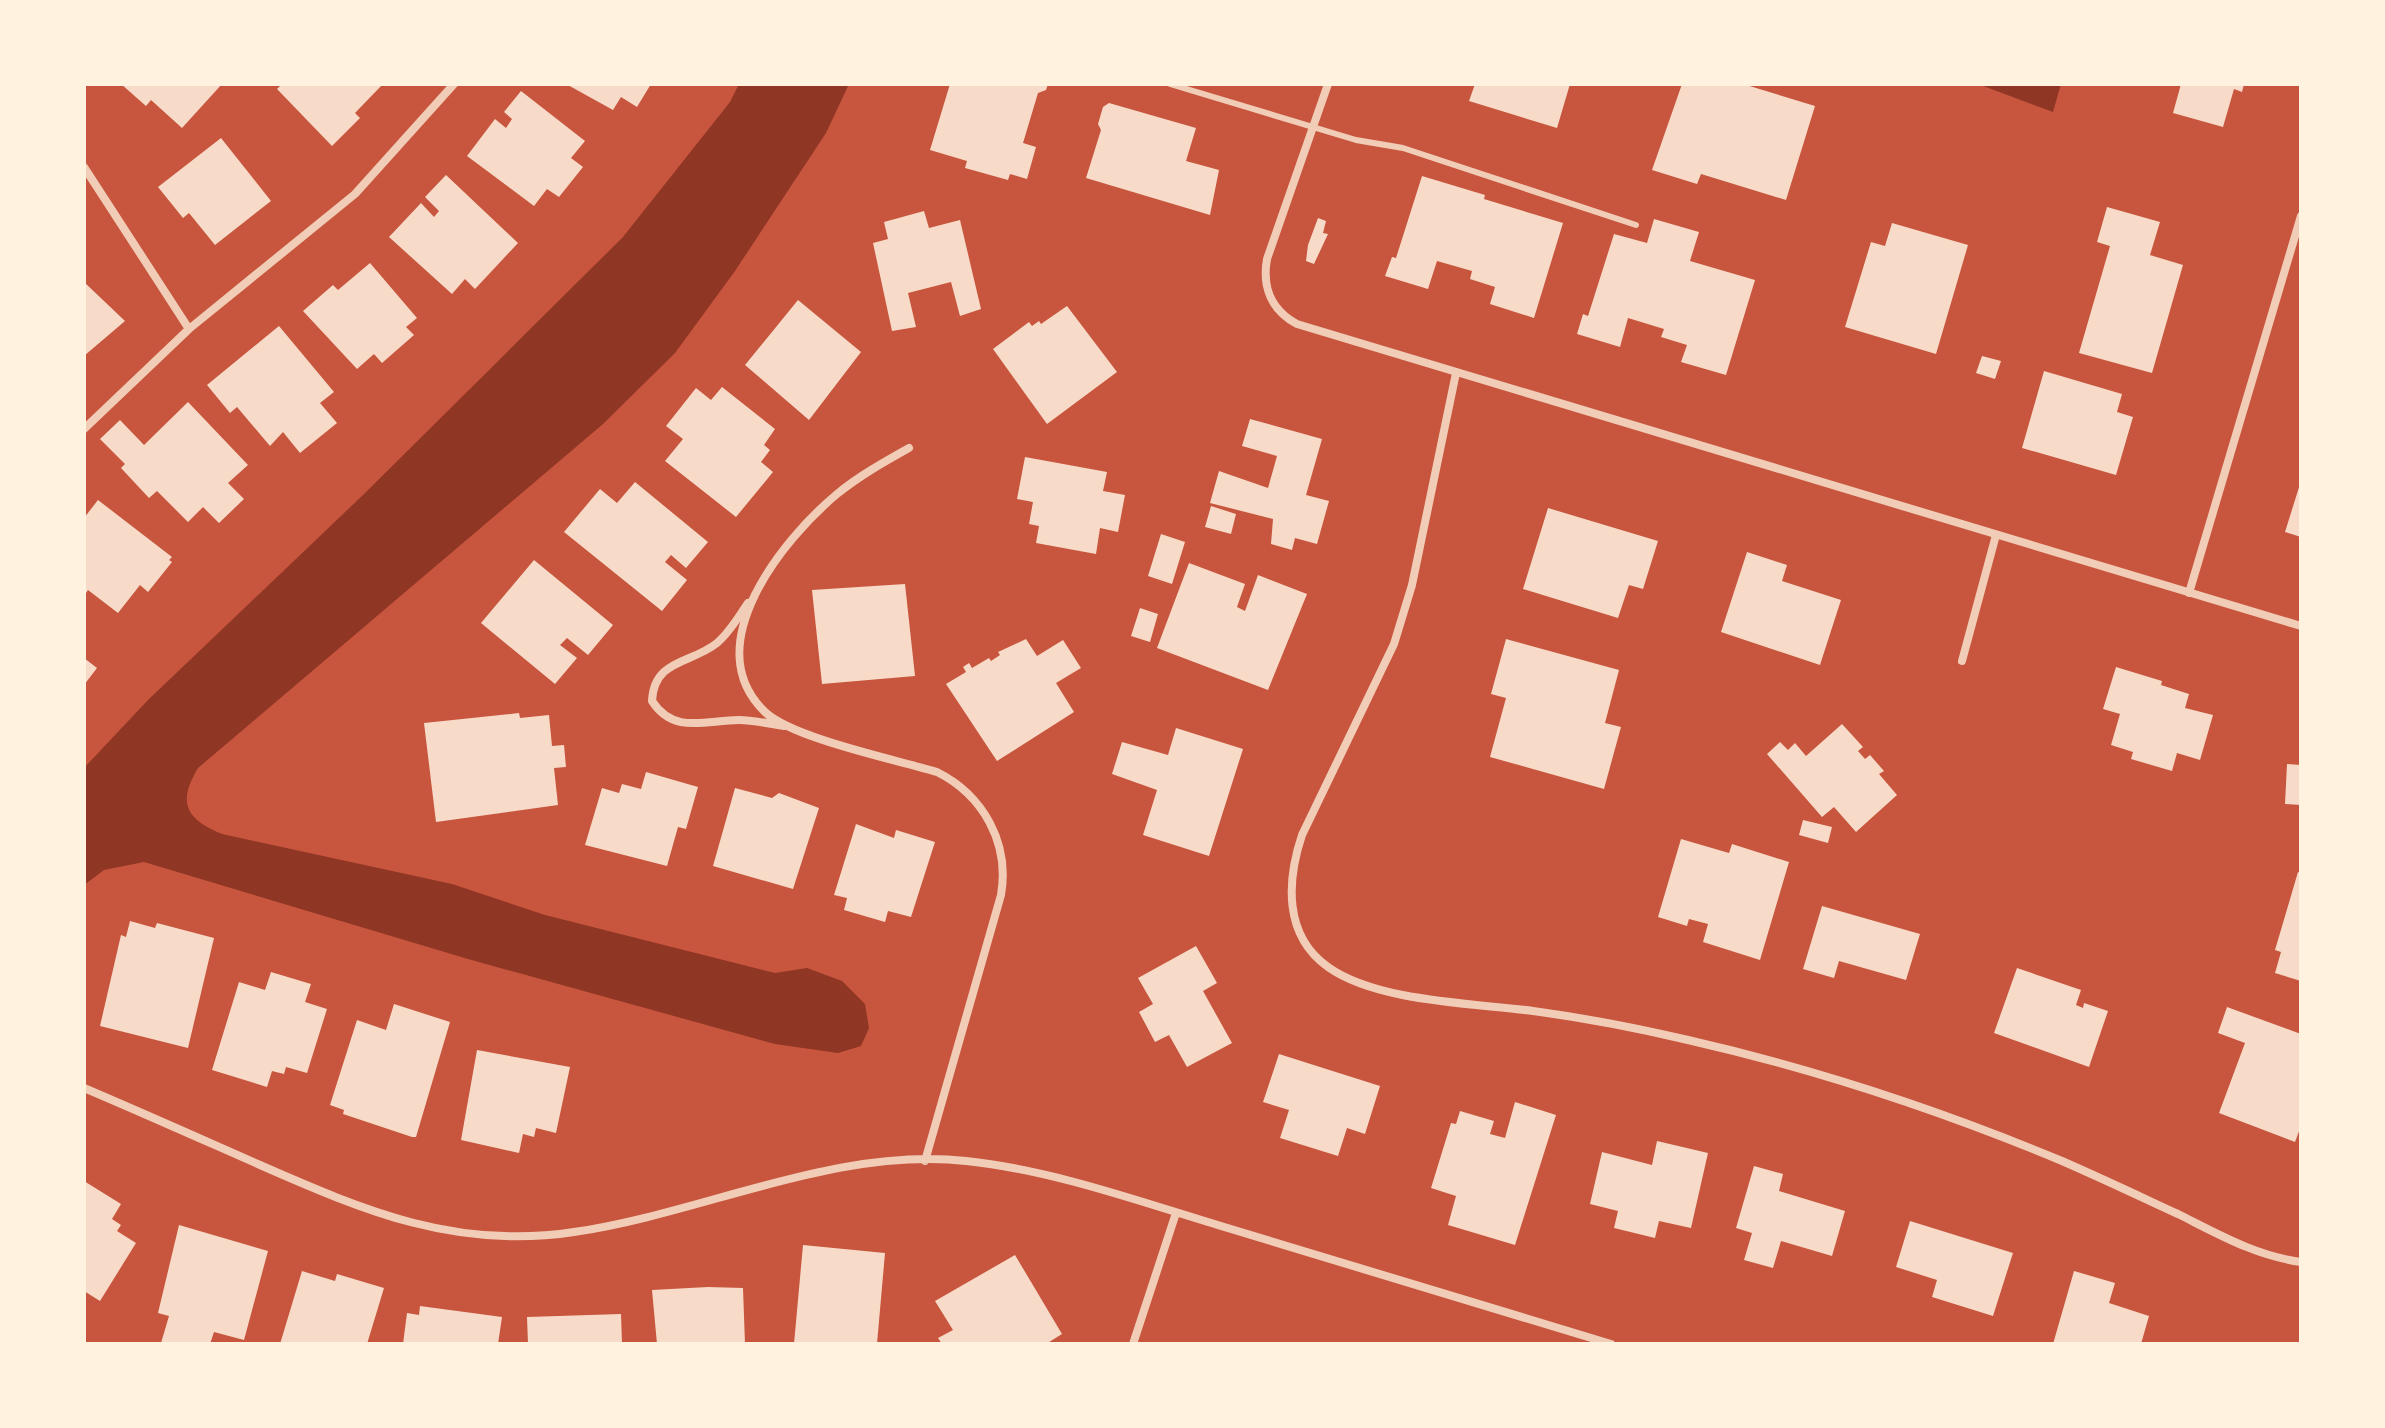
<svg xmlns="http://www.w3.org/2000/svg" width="2385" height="1428" font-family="Poppins,sans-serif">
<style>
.water{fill:#8f3625}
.building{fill:#f7dbc8}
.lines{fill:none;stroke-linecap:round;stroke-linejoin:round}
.service{stroke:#f1ccb7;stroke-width:6}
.minor{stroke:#f1ccb7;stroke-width:8}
</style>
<rect width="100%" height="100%" fill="#c8553d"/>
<path class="water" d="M739,84H849L826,133L735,271L675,353L603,424L198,768C177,803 186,819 222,834L452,884L545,915L775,973L807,968L842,981L865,1004L869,1028L861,1046L838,1053L775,1044L468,959L144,862L104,870L84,885V768L148,700L363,495L623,237L730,102Z
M1978,84H2061L2053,112Z"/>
<path class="building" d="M121,84H222L182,128L151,100L146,106Z
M282,84H383L355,113L360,118L332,146L277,89Z
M566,84H651L637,107L621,97L613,110Z
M950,84H1048L1046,90L1038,93L1023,143L1036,147L1027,179L1010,174L1008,180L965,168L967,161L930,150Z
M1475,84H1570L1557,128L1469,101Z
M1682,84H1743L1815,106L1786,200L1701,174L1697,184L1652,170Z
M2181,84H2244L2242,92L2234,89L2223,127L2173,113Z
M521,91L585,141L571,158L583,167L559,197L547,189L534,206L467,156L495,119L506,128L512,119L504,112Z
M1109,103L1196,128L1186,161L1219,170L1210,215L1086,178L1101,130L1098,124L1103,107Z
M221,138L271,201L215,245L189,213L183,218L158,187Z
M446,175L518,243L475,289L465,279L452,294L389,237L421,203L434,217L439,211L425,197Z
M1422,176L1485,195L1484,199L1563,223L1534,318L1490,304L1495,287L1470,279L1472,271L1437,261L1428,289L1385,276L1392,257L1396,258Z
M2107,207L2160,222L2150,255L2183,265L2152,373L2079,353L2110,246L2097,242Z
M924,211L929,228L960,220L981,309L960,316L951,282L908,293L916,327L892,331L873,243L888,239L884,222Z
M1318,218L1326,221L1323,233L1328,234L1314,264L1306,261L1308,245Z
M1654,219L1699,232L1690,261L1755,280L1726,375L1681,362L1687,345L1661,337L1664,329L1628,318L1620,347L1577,334L1583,314L1588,316L1614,234L1647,243Z
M1892,223L1968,245L1936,354L1845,327L1871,242L1885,246Z
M370,263L417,318L406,327L414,335L382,363L374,354L357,369L303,311L333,285L338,290Z
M84,282L125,321L84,356Z
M798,300L861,352L809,420L745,365Z
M1067,306L1117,372L1047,424L993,349L1029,322L1032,326L1039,321L1041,324Z
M279,326L334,392L320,403L337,423L300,453L283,432L270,446L237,407L230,413L207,385Z
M1982,356L2001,361L1995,379L1976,373Z
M2044,371L2122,394L2117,412L2133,417L2116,475L2022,448Z
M722,387L775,429L764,445L770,450L761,462L773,472L736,517L665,461L683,439L666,426L696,388L711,400Z
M188,402L248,465L228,483L244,499L219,523L203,507L188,522L157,491L149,498L121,468L125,464L100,439L120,420L144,445Z
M1250,419L1322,439L1306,495L1329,501L1317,544L1295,538L1292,550L1271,544L1273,519L1210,503L1219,471L1268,488L1277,456L1242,446Z
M1025,457L1107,472L1103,491L1125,495L1118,532L1100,528L1096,554L1036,543L1039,526L1029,524L1033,502L1017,499Z
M635,482L708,542L686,568L671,555L665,562L687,580L662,611L564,532L600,489L617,503Z
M2300,484H2301V537L2285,532Z
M98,500L172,557L169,560L172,562L148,592L140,585L118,613L88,590L84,596V518Z
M1211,506L1236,514L1231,534L1205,527Z
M1548,508L1658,541L1643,589L1629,585L1618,618L1523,589Z
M1161,534L1185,542L1172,584L1148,576Z
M1747,552L1787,565L1782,581L1841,600L1820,665L1721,632Z
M534,560L613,625L588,655L567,638L560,645L577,658L555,684L481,623Z
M1189,563L1245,584L1237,607L1245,611L1258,575L1307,594L1268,690L1157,648Z
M905,584L915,676L822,684L812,590Z
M1140,608L1158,614L1150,642L1131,636Z
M1026,639L1037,656L1063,640L1081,668L1056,683L1074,712L997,761L946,684L966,672L963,667L969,663L972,668L989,658L991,661L1000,655L998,652Z
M1506,639L1619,670L1605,723L1621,727L1604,789L1490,757L1506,698L1491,694Z
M84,658L97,668L84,685Z
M2116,667L2162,681L2161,685L2189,694L2185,708L2213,715L2200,760L2177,753L2172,771L2131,759L2133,752L2111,745L2120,714L2103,709Z
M519,713L520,718L549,715L552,746L564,745L566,767L554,768L558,805L436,822L424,723Z
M1842,724L1863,747L1858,751L1865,759L1870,755L1884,771L1879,774L1897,795L1856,832L1834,807L1822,817L1767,754L1780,742L1788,750L1795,743L1806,756Z
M1176,728L1243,749L1209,856L1143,835L1157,790L1112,774L1122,742L1168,755Z
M2287,764L2301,765V805L2285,804Z
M646,772L698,787L686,829L678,827L667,866L585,845L602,788L619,793L622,784L641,789Z
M735,788L772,798L779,793L819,808L793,889L713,866Z
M1803,820L1832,827L1828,843L1799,835Z
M856,824L894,838L896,830L935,842L911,917L888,911L885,922L844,910L847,898L834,895Z
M1681,839L1729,853L1732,844L1789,862L1760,960L1703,942L1708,924L1689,919L1687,926L1658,917Z
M2298,872L2301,873V981L2275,973L2281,952L2275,950Z
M1822,906L1920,934L1906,980L1839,961L1834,978L1803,969Z
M130,921L155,928L157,923L214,938L188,1048L100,1026L121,935L126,937Z
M1196,946L1217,983L1203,991L1232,1043L1187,1067L1169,1035L1155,1042L1139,1012L1153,1004L1138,978Z
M2017,968L2081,990L2076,1005L2083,1008L2084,1003L2108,1011L2089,1067L1994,1033Z
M271,972L311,984L305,1002L327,1009L307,1073L286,1067L284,1074L272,1071L267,1087L212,1070L239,982L265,990Z
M394,1004L450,1022L416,1137H412L343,1114L344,1110L330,1105L357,1020L386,1030Z
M2227,1007L2301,1034V1126L2295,1142L2219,1113L2245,1043L2218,1033Z
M477,1050L570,1067L556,1133L536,1128L534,1137L523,1134L519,1153L461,1140Z
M1279,1054L1380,1086L1365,1134L1347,1128L1338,1156L1280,1138L1289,1110L1263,1102Z
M1515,1102L1556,1115L1515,1245L1448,1225L1456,1196L1431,1188L1451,1123L1456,1124L1460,1111L1494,1121L1490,1134L1505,1138Z
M1657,1141L1708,1153L1691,1228L1659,1221L1655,1238L1614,1228L1618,1211L1590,1204L1602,1152L1652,1165Z
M1754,1166L1783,1174L1779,1191L1845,1211L1832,1256L1781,1241L1773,1268L1744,1260L1752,1233L1736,1228Z
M84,1181L121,1204L112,1219L121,1225L117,1231L136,1243L100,1301L84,1291Z
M1910,1221L2013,1253L1993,1316L1932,1297L1937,1280L1896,1267Z
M179,1225L268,1251L244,1340L214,1332L210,1344L161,1343L169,1316L158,1313Z
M803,1245L885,1253L877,1344H794Z
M1015,1255L1062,1334L1046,1344H942L938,1338L953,1330L935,1301Z
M302,1271L335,1281L337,1274L384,1288L367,1344H280Z
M2074,1271L2115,1283L2109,1303L2149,1316L2141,1344H2053Z
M708,1287L743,1288L745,1344H657L652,1290Z
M420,1306L502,1317L498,1344H403L407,1313L419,1315Z
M621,1314L622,1344H528L527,1317Z"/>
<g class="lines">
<path class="service" d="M1170,84L1356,140L1403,148L1636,225"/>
<path class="minor" d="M1328,84L1267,259C1262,287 1271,310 1297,324L2301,626
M84,167L189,329
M1456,373L1412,585L1394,644L1302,835C1287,880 1283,935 1328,967C1377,1002 1473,1003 1533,1011C1585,1018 1637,1028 1688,1040C1815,1069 1942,1111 2062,1161C2101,1178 2139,1196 2178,1214C2218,1234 2256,1256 2301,1262
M84,429L189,329L355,194L454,84
M909,448C884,462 859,476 837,494C783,539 696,646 765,712C792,738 897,760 937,772C983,795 1010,843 1001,895L925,1161
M2189,593L2301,216
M748,603C739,616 730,632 717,643C691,664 654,659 652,701C674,735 706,720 739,720C754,720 769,724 784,726
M1962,661L1996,535
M84,1088C143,1113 201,1139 260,1165C365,1211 456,1250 574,1232C704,1213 833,1147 966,1161C1052,1170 1138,1201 1221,1226C1351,1266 1481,1305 1611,1344
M1133,1344L1176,1213"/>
</g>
<rect width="2385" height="1428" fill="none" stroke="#fff3e0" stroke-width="172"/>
</svg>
